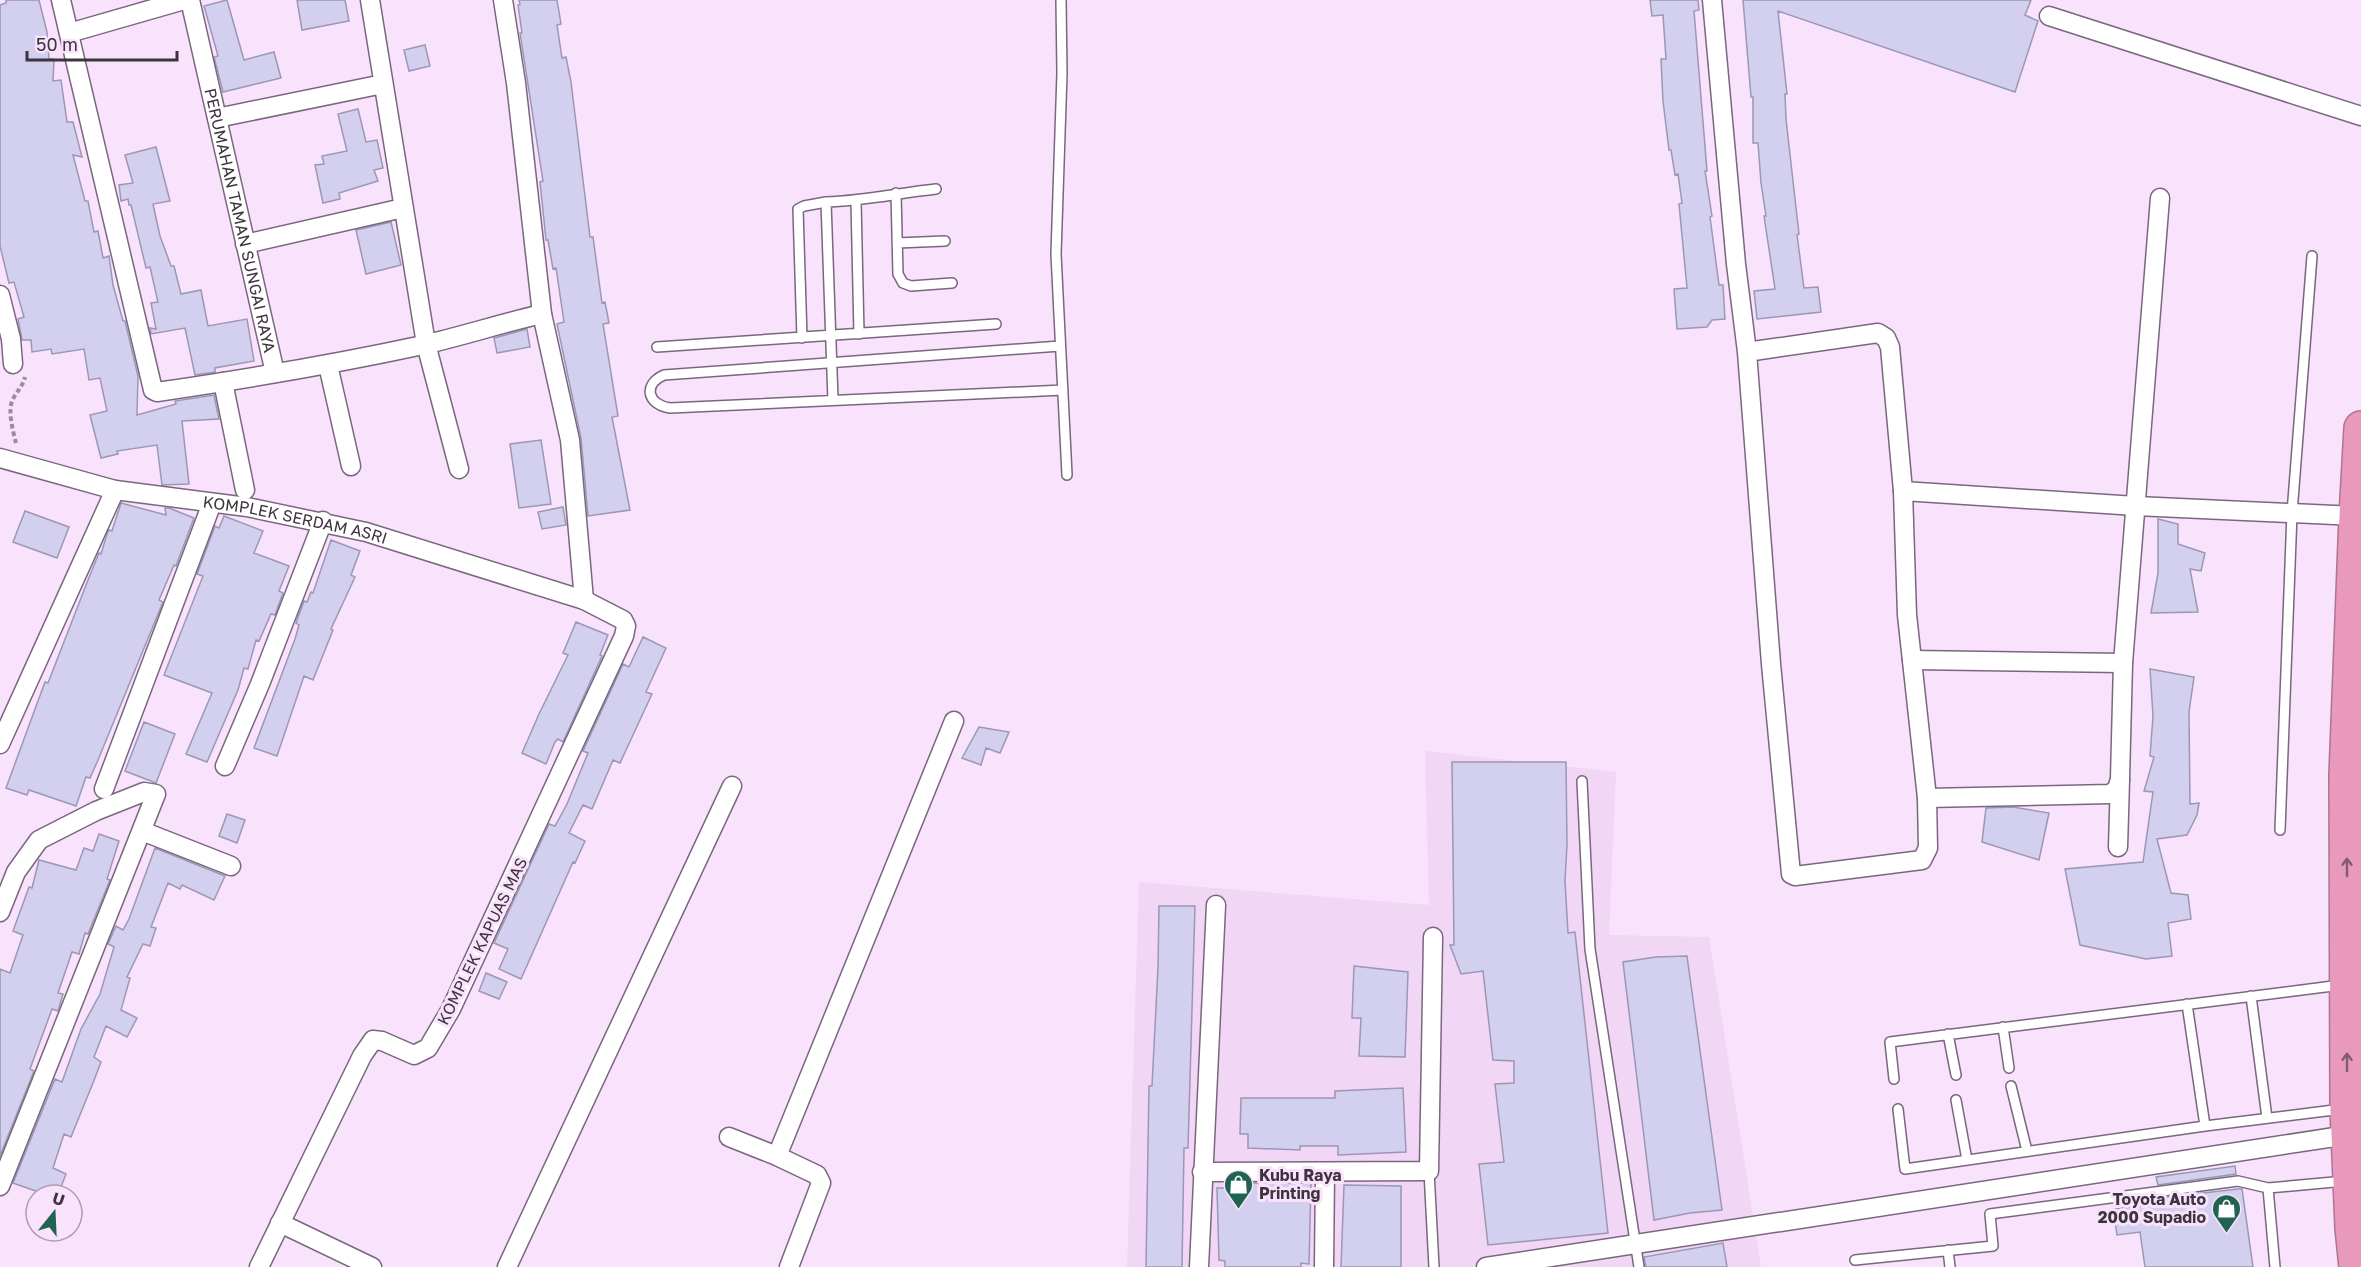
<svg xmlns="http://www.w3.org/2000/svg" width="2361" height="1267" font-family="'Golos Text',sans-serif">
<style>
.built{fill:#f1d6f6}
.building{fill:#d3cfee;stroke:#9b97b4;stroke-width:1.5}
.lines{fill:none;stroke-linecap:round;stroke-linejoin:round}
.lane-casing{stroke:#7a667e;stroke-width:12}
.street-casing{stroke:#7a667e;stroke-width:21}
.highway-casing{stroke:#ac7690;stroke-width:36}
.path{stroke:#9b8b9d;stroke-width:4;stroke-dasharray:4.5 3;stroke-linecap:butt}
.lane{stroke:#fff;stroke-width:9}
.street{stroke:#fff;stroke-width:18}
.highway{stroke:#e899bc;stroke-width:33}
.oneway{stroke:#815c70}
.labels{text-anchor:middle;stroke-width:6;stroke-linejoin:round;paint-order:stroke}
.street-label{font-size:16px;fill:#3d343e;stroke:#f9e2fc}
.poi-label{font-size:16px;font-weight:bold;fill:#3d343e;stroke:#f9e2fc;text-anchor:start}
</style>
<rect width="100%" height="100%" fill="#f9e2fc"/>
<path class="built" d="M1425,751L1616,772L1609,935L1709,937L1761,1267H1127L1139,882L1429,905Z"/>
<path class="building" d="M6,0H39L47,32L49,59H54L53,81L61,80L67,122H73L82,157L73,155L85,201H88L94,232L98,231L103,258L109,256L113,285L123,321H125L138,376L137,415L176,404L175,401L214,395L219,419L182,421L189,484L162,485L157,445L117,451L118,454L101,458L90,415L107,411L100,378L89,380L84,349L52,354L51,349L32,352L31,340H22L18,319L24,317L14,282L9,283L0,246V5L6,3Z
M227,0L244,60L274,52L281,78L223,92L214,57L218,56L204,6Z
M297,0H345L349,21L302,30Z
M519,0H557L561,24L557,25L562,58L566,57L571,82L590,237H593L602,303L605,302L609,323L603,324L618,416L612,417L630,510L588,516L581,438L557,324L564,322L556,268L553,269L548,240H546L540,182L543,181L520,33H522L518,5L520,4Z
M1650,0H1698L1699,10L1694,11L1707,171H1705L1712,216L1710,217L1719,285H1723L1725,319L1712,320L1707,327L1677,329L1674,289L1687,288L1679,204L1682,203L1678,174L1675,175L1671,150H1669L1663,101L1661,59H1666L1663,15L1652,16Z
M1743,0H2031L2025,15L2038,21L2015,92L1778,11L1787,94H1785L1786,119L1799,234L1797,235L1804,288L1818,287L1821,312L1757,319L1754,291L1775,289L1764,216H1766L1761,183L1758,143H1753V97H1751Z
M425,45L430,66L409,71L404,50Z
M358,109L366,142L377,140L383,168L374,170L378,181L339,193L340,199L323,203L315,165L324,164L322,156L347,151L338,114Z
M156,147L170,201L153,204L160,236L171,266H174L181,294L201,290L208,326L247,319L254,361L215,368V372L195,375L185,328L151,334L150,328L156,329L151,303L158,302L150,267L146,268L131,205H129L128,199L121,201L119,185L133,183L125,155Z
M391,222L401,265L366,274L356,230Z
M527,329L530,347L497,353L494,338Z
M541,440L551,504L519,508L510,444Z
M121,503L166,515L165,508H169L194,518L176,566L174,565L159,600L163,602L98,760L90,778L86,777L76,806L29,790L27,795L6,788L45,682L48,683L88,580L99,553L101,554L107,534L109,530L112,531Z
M563,507L566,525L542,529L538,512Z
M25,511L69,527L57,558L13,542Z
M224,516L263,531L254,553L289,566L279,591L283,593L275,615L271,614L259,641L256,640L248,669L244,668L238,690L207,762L186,754L212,693L164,675L203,576L197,574L215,526L219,528Z
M2158,519L2178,524V544L2205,553L2201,571L2190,569L2198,612L2151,613L2158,573Z
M331,540L360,551L351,575L355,577L331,629L333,630L313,680L304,676L277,756L254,748L295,639L299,625L296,623L304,601L307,602L311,592L313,593Z
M576,622L608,635L600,655L602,656L563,742L558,739L555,742L546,764L522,753L539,714L568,655L563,653Z
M643,637L666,648L646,692L652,694L620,763L613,760L592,809L583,805L569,833L585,841L575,863L573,862L521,979L499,969L508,949L494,943L549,824L555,826L567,804L588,753L583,751L623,664L629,667Z
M2150,669L2194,677L2189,712L2190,804L2199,803L2197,815L2187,835L2157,839L2171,893L2188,895L2191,919L2168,923L2172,956L2146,959L2080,945L2065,869L2143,862L2153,792L2144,791L2154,757L2150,756L2153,716Z
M144,722L175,734L156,783L125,771Z
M979,727L1009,732L1000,753L986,748L981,765L962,758Z
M1452,762H1566L1567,845L1565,881L1568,933L1575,932L1608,1233L1488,1245L1479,1164L1504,1162L1495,1084L1514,1083V1061L1493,1060L1483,971L1461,974L1450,945H1454Z
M2013,807L2049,813L2039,860L1982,842L1986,808Z
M227,814L245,820L237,843L219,836Z
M99,834L119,841L107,879L110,880L88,934L85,933L79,954L72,952L58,993L63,994L58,1011L52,1009L30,1069L34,1071L0,1156V969L10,973L23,935L13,931L29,887L32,888L39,860L76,870L84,848L93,851Z
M155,848L225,876L214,900L182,885L180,889L168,883L151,927L156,928L150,946L143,944L127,977L130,978L121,1010L137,1018L127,1037L106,1026L94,1057L101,1062L93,1083L71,1137L64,1134L53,1168L66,1174L58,1195H47L13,1183L55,1079L62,1082L81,1029L100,994L114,947L108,944L116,926L123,930L129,919Z
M1159,906H1195L1188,1148H1184L1182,1267H1146L1149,1086H1152L1158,967Z
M1687,956L1722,1210L1690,1213L1654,1220L1623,962L1656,957Z
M1354,966L1408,972L1405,1057L1359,1056L1361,1018H1352Z
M486,973L507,982L499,999L479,991Z
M1403,1088L1406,1152L1338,1155V1146H1300V1150L1248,1148V1134H1240L1241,1098H1335V1091Z
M2235,1166L2236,1174L2158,1185L2156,1177Z
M1230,1183H1311L1309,1264L1301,1263V1267H1225V1261L1219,1260L1217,1188H1230Z
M1344,1185L1401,1186V1267H1341Z
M2238,1189H2242L2253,1267H2145L2140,1232L2117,1235L2113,1209L2161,1204L2160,1198Z
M1723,1243L1727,1267H1646L1644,1257Z"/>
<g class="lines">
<defs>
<path id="lane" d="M1061,0L1062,73L1056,254L1067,475
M896,193L898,274L903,283L911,286L952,283
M856,201L859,334
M897,243L945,241
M802,338L798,209L804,206L826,202
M1060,346L664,375C642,385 648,405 670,408L1063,390
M657,347L996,324
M833,400L826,202C863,201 899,193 936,189
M1582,781L1590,949L1639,1267
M2280,830L2292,513L2312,256
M2251,996L2267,1118
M2187,1004L2205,1126L2342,1109
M2003,1027L2009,1068
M1948,1034L1956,1075
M1894,1079L1890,1042L2341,985
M2011,1086L2027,1151
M1956,1100L1967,1160
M1898,1109L1905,1169L2205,1126
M1429,1171L1434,1267
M1948,1250L1950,1267
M1855,1260L1993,1246L1990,1214L2238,1181L2268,1188
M2275,1267L2268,1188L2345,1181"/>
<g id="street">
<path d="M61,0L153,390L157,392C246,379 335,364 423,345C463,336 502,323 542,314"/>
<path id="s1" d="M190,0L275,373"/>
<path d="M370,0L426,344L459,469"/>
<path d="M503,0L516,83L542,314L570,440L584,600"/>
<path d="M1712,0L1736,264L1747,352L1771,664L1791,874L1795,876L1922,860L1928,848L1927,798L1907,615L1903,491L1890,347L1886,338L1878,333L1747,352"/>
<path d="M2049,16L2361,116"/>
<path d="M69,33L184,0"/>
<path d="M217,118L383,84"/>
<path d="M245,244L403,208"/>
<path d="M0,295L11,339L13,364"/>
<path d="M328,365L351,466"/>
<path d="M223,382L245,490"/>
<path id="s2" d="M0,458L115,490L247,507L366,532L584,600L623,620L626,626L624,636L451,1009L428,1048L414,1055L382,1041L373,1040L362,1056L259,1267"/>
<path d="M1903,491L2136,506L2356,516"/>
<path d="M1912,660L2123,663"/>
<path d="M0,744L115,490"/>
<path d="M225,766L260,684L323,521"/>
<path d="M104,789L212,503"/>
<path d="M1927,798L2110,794L2117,789L2120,779L2123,663L2160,198"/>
<path d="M142,831L231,866"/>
<path d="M2118,847L2120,780"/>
<path d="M0,912L16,872L39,840L96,811L144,792L156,794L0,1186"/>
<path d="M729,1137L777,1156"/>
<path d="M1202,1172L1429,1171L1433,937"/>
<path d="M280,1223L372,1267"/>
<path d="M507,1267L732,786"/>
<path d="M789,1267L821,1183L817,1175L777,1156L954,721"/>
<path d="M1199,1267L1216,905"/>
<path d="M1324,1267L1325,1172"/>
<path d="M1486,1267L2348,1135"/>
</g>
<path id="highway" d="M2356,1267L2352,1228L2347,1109L2346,775L2356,516L2361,428"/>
</defs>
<use href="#lane" class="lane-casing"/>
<use href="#street" class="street-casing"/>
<use href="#highway" class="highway-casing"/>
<path class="path" d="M16,443C13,431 7,410 13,399C17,391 23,386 25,377"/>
<use href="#lane" class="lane"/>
<use href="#street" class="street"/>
<use href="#highway" class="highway"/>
</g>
<defs><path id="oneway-shaft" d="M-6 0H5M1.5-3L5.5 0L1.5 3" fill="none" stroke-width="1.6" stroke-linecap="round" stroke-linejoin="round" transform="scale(1.5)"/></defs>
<g class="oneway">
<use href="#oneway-shaft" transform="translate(2347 867) rotate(-90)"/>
<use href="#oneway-shaft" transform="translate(2347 1062) rotate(-90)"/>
</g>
<defs>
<symbol id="shop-pin" viewBox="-11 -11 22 30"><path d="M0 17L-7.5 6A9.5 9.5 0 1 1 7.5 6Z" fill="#216352" stroke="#f9e2fc"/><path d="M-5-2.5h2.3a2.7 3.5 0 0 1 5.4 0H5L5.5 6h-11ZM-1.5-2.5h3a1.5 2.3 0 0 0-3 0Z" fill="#fff"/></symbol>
</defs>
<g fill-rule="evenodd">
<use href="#shop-pin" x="1222" y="1168" width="33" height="45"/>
<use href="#shop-pin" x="2210" y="1192" width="33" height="45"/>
</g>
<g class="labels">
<g class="street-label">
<text dy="6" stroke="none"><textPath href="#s1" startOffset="226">PERUMAHAN TAMAN SUNGAI RAYA</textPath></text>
<text dy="6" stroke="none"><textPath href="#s2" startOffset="302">KOMPLEK SERDAM ASRI</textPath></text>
<text transform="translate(482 941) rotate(-64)" y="6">KOMPLEK KAPUAS MAS</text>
</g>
<g class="poi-label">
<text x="1259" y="1181">Kubu Raya<tspan x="1259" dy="18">Printing</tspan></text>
<text x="2206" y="1205" text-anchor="end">Toyota Auto<tspan x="2206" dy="18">2000 Supadio</tspan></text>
</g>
</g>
<g transform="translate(54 1213) rotate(18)"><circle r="28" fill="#f9e2fc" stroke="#ae9cb0" stroke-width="1.5"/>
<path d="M0-4.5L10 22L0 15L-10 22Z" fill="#216352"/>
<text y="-9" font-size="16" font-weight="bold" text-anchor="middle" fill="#3d343e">U</text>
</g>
<path d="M27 51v9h150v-9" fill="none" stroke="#3d343e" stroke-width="3"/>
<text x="36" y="51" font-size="18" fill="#3d343e" stroke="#f9e2fc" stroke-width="4.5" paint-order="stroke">50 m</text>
</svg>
